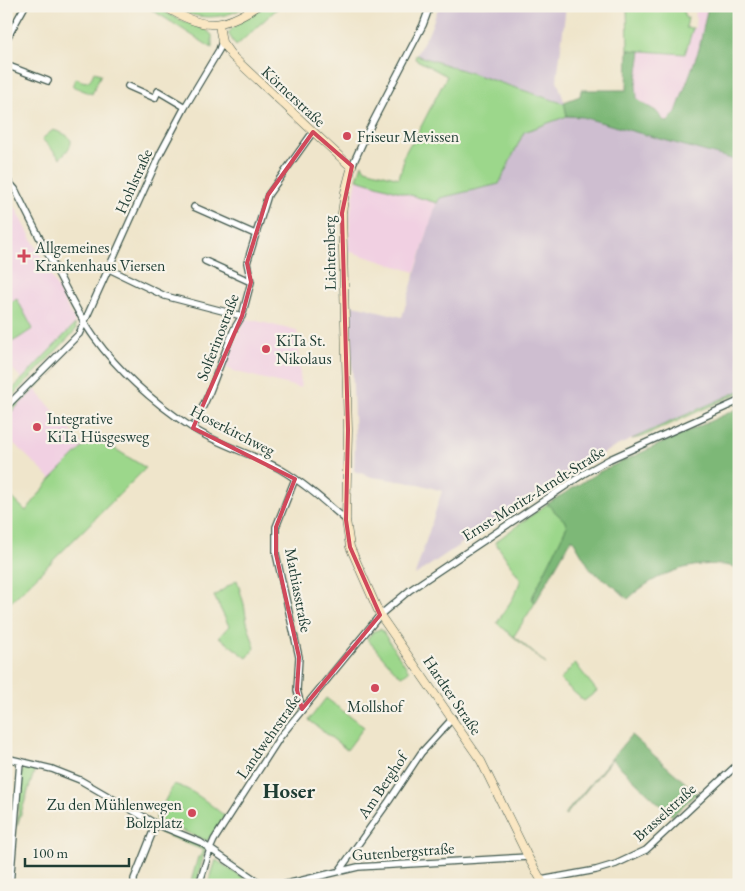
<svg xmlns="http://www.w3.org/2000/svg" width="745" height="891" font-family="'EB Garamond',serif">
<style>
.built{fill:#f1d0e2}
.industrial{fill:#cebed0}
.green{fill:#9cd78b;stroke:#5e8a60}
.forest{fill:#7db877;stroke:#4e7a56}
.lines{fill:none;stroke-linecap:round;stroke-linejoin:round}
.street-casing{stroke:#3e564b;stroke-width:8}
.secondary-casing{stroke:#3e564b;stroke-width:9}
.street{stroke:#fff;stroke-width:5.5}
.secondary{stroke:#fae7c3;stroke-width:8}
.marked{fill:none;stroke:#d1495b;stroke-width:4;stroke-linejoin:round}
.poi-dot{fill:#d1495b;stroke:#f7f3e8;stroke-width:2}
.labels{text-anchor:middle;stroke-width:4.5;stroke-linejoin:round;paint-order:stroke}
.street-label{font-size:16px;fill:#1f3d34;stroke:#f7f3e8}
.poi-label{font-size:16px;fill:#1f3d34;stroke:#f7f3e8;text-anchor:start}
.district-label{font-size:21px;font-weight:bold;fill:#1f3d34;stroke:#f7f3e8}
</style>
<rect width="100%" height="100%" fill="#f7f3e8"/>
<filter id="ink" filterUnits="userSpaceOnUse"><feTurbulence type="fractalNoise" baseFrequency=".02" numOctaves="2"/><feDisplacementMap in="SourceGraphic" scale="10" xChannelSelector="R" yChannelSelector="G"/><feConvolveMatrix kernelMatrix="1 2 1 2 8 2 1 2 1" color-interpolation-filters="sRGB"/></filter>
<filter id="wash" filterUnits="userSpaceOnUse"><feTurbulence type="fractalNoise" baseFrequency=".0096" numOctaves="4" result="noise"/><feDisplacementMap in="SourceGraphic" scale="20" xChannelSelector="R" yChannelSelector="G"/><feGaussianBlur stdDeviation="1.12" result="paint"/><feColorMatrix in="noise" values="0 0 0 0 0 0 0 0 0 0 0 0 0 0 0 0 0 1.4 0 .05"/><feComposite in="paint" operator="in"/></filter>
<g filter="url(#wash)">
<rect width="100%" height="100%" fill="#efe5cb"/>
<path class="built" d="M694,6H708L699,49L676,112L671,119L666,122L656,111L642,103L637,98L636,85L641,51L685,54L693,28H695L696,18Z
M357,179L437,203L415,272L348,251L351,210Z
M6,189L75,322L74,326L22,379L6,362Z
M245,318L297,331L301,388L237,372L225,367Z
M34,388L84,446L51,479L6,436V417Z"/>
<path class="industrial" d="M439,6H566L557,80L565,104L416,55L430,30Z
M567,116L582,117L739,161V391L617,446L584,463L553,482L415,575L442,491L419,484L372,477L354,471L355,444L350,304L402,317L437,201L440,198L499,184L524,132Z"/>
<path class="green" d="M146,6H154L176,18L205,29L212,35V48Z
M172,6H247C223,20 196,21 172,6Z
M265,6H280L236,46L228,33L237,24Z
M627,6H683L685,18H688L686,28H693L685,54L628,50Z
M416,55L565,104L567,116L524,132L499,184L440,198L437,203L357,179L362,164L365,169L399,178L404,160L402,159L410,144H412L447,76L415,59Z
M94,72L101,74L92,94L72,86L76,78C86,84 90,83 94,72Z
M53,130C74,136 77,142 60,158L42,139Z
M17,299L33,329C25,333 13,344 6,343V304Z
M75,324L76,329L74,332L6,403V396Z
M54,364V370L6,417V411Z
M739,391V393L642,437L632,439Z
M99,439L146,468L6,607V492L26,511L51,479L84,446Z
M547,504L564,520L567,526L532,598L535,603L514,636L546,664L497,623L513,598L521,580L495,542Z
M237,580L244,604L247,622L255,648L247,658L219,637L229,626L214,596Z
M381,629L409,671L402,676L397,673L367,639L374,631Z
M575,663L597,691L584,701L560,680Z
M326,698L364,727L347,750L309,720Z
M26,767L35,769L17,826L22,771Z
M174,784C194,790 208,803 225,816L207,841L155,819Z
M158,828L205,848V850L196,885H190L198,857H200L203,850L156,831Z
M216,860L254,885H208Z"/>
<path class="forest" d="M708,6H728L739,12V161L582,117L567,116L564,102L580,96L581,90H627L628,50L641,51L636,85L637,98L642,103L656,111L664,121L668,122L676,112L699,49Z
M739,408V568C700,557 656,572 628,599L616,588L591,570L572,538L535,603L532,598L567,526L564,520L547,504L599,472Z
M631,735L697,793L672,816L612,759L565,816V814Z"/>
</g>
<g filter="url(#ink)">
<g class="lines">
<defs>
<path id="street" d="M6,40L25,6
M6,65L48,81
M128,86L155,98L158,91L185,107
M352,166L367,133L423,25L430,6
M6,179L15,189C30,220 46,250 62,281C72,300 81,319 94,337C120,373 153,402 191,427C218,445 251,453 280,469C304,483 325,502 346,520
M194,207L255,234
M205,261L251,282
M109,269L165,296L242,316
M6,407L79,334L161,152L185,107L219,50L222,42
M193,428L210,391L234,329L242,316L251,282L247,263L268,195L313,132
M295,479L276,527V554L299,657L297,690L302,709
M6,758L52,769L80,780L156,824L200,842L263,885
M339,871L389,801L421,753L453,718
M541,880L596,870L616,864L646,850L739,763
M10,885L20,762
M134,885V879L156,824
M199,885L210,849L214,840L280,737L380,615L410,590L585,473L610,459L739,401
M282,885L358,867L528,857"/>
<path id="secondary" d="M164,6C201,29 220,31 257,6
M219,25L222,42L232,56L349,165L352,166L345,192L342,213L348,430L346,520L350,547L380,615L481,761L528,857L544,885"/>
</defs>
<use href="#street" class="street-casing"/>
<use href="#secondary" class="secondary-casing"/>
<use href="#street" class="street"/>
<use href="#secondary" class="secondary"/>
</g>
</g>
<path class="marked" d="M313,132L352,166L342,213L348,430L346,520L350,547L380,615L302,709L297,690L299,657L276,554V527L295,479L193,428L242,316L251,282L247,263L268,195Z"/>
<g class="poi-dot">
<circle cx="347" cy="136" r="5"/>
<path d="M21.5 248.5h5v5h5v5h-5v5h-5v-5h-5v-5h5z"/>
<circle cx="266" cy="349" r="5"/>
<circle cx="37" cy="427" r="5"/>
<circle cx="375" cy="688" r="5"/>
<circle cx="192" cy="813" r="5"/>
</g>
<g class="labels">
<g class="street-label">
<text transform="translate(294 96) rotate(43)" y="6">Körnerstraße</text>
<text transform="translate(133 181) rotate(-66)" y="6">Hohlstraße</text>
<text transform="translate(329 253) rotate(-91)" y="6">Lichtenberg</text>
<text transform="translate(217 337) rotate(-69)" y="6">Solferinostraße</text>
<text transform="translate(233 430) rotate(27)" y="6">Hoserkirchweg</text>
<text transform="translate(533 493) rotate(-32)" y="6">Ernst-Moritz-Arndt-Straße</text>
<text transform="translate(299 590) rotate(79)" y="6">Mathiasstraße</text>
<text transform="translate(453 695) rotate(56)" y="6">Hardter Straße</text>
<text transform="translate(268 736) rotate(-55)" y="6">Landwehrstraße</text>
<text transform="translate(382 785) rotate(-56)" y="6">Am Berghof</text>
<text transform="translate(664 812) rotate(-42)" y="6">Brasselstraße</text>
<text transform="translate(403 851) rotate(-4)" y="6">Gutenbergstraße</text>
</g>
<g class="poi-label">
<text x="357" y="142">Friseur Mevissen</text>
<text x="35" y="253">Allgemeines<tspan x="35" dy="18">Krankenhaus Viersen</tspan></text>
<text x="276" y="346">KiTa St.<tspan x="276" dy="18">Nikolaus</tspan></text>
<text x="47" y="424">Integrative<tspan x="47" dy="18">KiTa Hüsgesweg</tspan></text>
<text x="375" y="712" text-anchor="middle">Mollshof</text>
<text x="182" y="810" text-anchor="end">Zu den Mühlenwegen<tspan x="182" dy="18">Bolzplatz</tspan></text>
</g>
<g class="district-label">
<text x="289" y="798">Hoser</text>
</g>
</g>
<rect width="745" height="891" fill="none" stroke="#f7f3e8" stroke-width="25"/>
<path d="M25 858v8h104v-8" fill="none" stroke="#1f3d34" stroke-width="2.5"/>
<text x="32" y="858" font-size="15" fill="#1f3d34" stroke="#f7f3e8" stroke-width="4" paint-order="stroke">100 m</text>
</svg>
